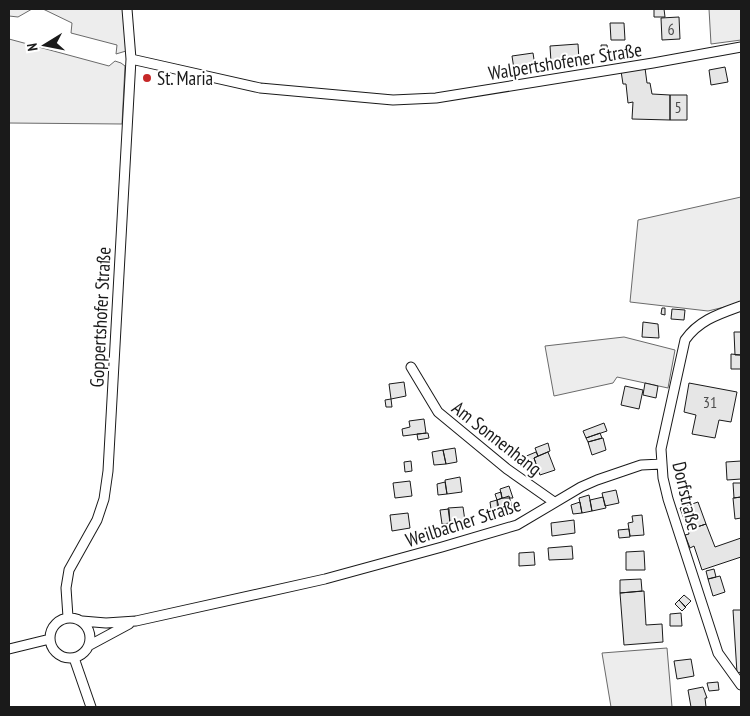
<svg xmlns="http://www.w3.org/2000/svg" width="750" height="716" font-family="'PT Sans Narrow',sans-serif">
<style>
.built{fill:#ededed;stroke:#6a6a6a}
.building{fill:#e6e6e6;stroke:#1a1a1a}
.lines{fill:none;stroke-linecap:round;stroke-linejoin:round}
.street-casing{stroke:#1a1a1a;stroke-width:11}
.street{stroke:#fff;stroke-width:9}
.poi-dot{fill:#c62828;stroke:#fff;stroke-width:2}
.labels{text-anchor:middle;stroke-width:4;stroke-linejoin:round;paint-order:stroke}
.number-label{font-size:16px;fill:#4d4d4d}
.street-label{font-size:19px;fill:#1a1a1a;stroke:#fff}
.poi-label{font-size:19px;fill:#1a1a1a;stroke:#fff;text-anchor:start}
</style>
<rect width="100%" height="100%" fill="#fff"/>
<path class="built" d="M9,9H32L18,17L9,16Z
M43,9H123L126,51L116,54L117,45L71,33L72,23Z
M709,9H741V40L711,44Z
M9,39L109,66L115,61L121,63L125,66L122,124L9,123Z
M741,197V303L708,311L630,302L638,220Z
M624,337L675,350L668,388L617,377L613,383L554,396L545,346Z
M667,648L672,707H611L602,653Z"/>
<path class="building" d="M654,9H664L665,17H654Z
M679,17L680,39L662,40L661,18Z
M610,23H624L625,40H611Z
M578,44L579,60L551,62L550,46Z
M601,45H607L608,53L602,54Z
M533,53L535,66L514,69L512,56Z
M725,67L728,82L711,85L709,70Z
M645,68L647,83H650L652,94L670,95V120L632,119L633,102L628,103L626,84H623L621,71Z
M670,95H687V120H670Z
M662,308H665V315L661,314Z
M672,309L685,310L684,320L671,319Z
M643,322L658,324L659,338L642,337Z
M734,332H741V355H735Z
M731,354L741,355V369H731Z
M404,382L406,396L391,399L389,384Z
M645,383L658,386L656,398L643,395Z
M689,383L737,392L731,422L719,420L715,438L692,434L696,415L684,412Z
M625,386L643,390L639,409L621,405Z
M391,399L392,407H386L385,400Z
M424,419L426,433L403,436L402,429L410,427L409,421Z
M604,423L607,431L586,438L583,431Z
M428,433L429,438L418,440L417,434Z
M600,433L602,438L588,442L586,438Z
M603,438L606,450L592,455L588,442Z
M548,443L550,451L538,456L535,448Z
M455,448L457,462L446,464L443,450Z
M443,450L446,464L434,465L432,452Z
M536,452L538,456L534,458L537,467L528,470L524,457Z
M548,452L555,470L540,475L534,458Z
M411,461L412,471L405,472L404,462Z
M741,461V479L727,480L726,462Z
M460,477L462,492L447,494L445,480Z
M410,481L412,496L395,498L393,483Z
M445,482L447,494L438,495L437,484Z
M733,483H741V497L734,498Z
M509,486L513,498H502L500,489Z
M616,490L619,503L605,506L602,493Z
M501,492L502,498L497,500L495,494Z
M589,495L592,511L582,513L579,498Z
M509,496L513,510L501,514L497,500Z
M603,497L606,508L592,511L590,500Z
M741,497V518L735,519L733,498Z
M497,500L498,515L492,516L490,502Z
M580,502L582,513L573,514L571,505Z
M698,502L706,524L688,530L680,508Z
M463,507L465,521L450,523L448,508Z
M449,509L450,523L442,524L440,510Z
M408,513L410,528L392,531L390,515Z
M642,515L644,535L630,536L628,523L633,522L632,516Z
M574,520L575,533L552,536L551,523Z
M706,524L715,547L741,538V557L702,570L694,546L690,548L685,535L689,534L688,530Z
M629,529L630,537L619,538L618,530Z
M572,546L573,559L549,560L548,548Z
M644,551L645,570H626V552Z
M534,552L535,565L519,566V553Z
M714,569L716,577L708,579L706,571Z
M720,576L725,592L713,596L708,579Z
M641,579L642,591L620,593V580Z
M644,591L646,625L662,624L663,642L624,645L620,593Z
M684,595L691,601L685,607L679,600Z
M679,600L686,607L682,611L675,604Z
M733,610H741V672L737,673Z
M681,613L682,626H670V614Z
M691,659L694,676L677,679L674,661Z
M718,682L719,690L709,691L707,683Z
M703,687L707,698H705L706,707H691L688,690Z"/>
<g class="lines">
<defs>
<path id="street" d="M131,59L260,88L393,100L436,98L653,63L741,47
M741,306C719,314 699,320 685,340L661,449L663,478L668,499L718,653L741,685
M411,367L438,412L507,469L554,502
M68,617L66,588L69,570L97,520L104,499L108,471L131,59L127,9
M50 638a20 20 0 1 1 40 0a20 20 0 1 1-40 0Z
M82,621L106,623L136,621L325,579L442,547L517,525L581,487L597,480L641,465L662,464
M90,645L129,624
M9,649L50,639
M74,658L91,707"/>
</defs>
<use href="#street" class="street-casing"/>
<use href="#street" class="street"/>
</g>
<circle class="poi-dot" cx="147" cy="78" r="5"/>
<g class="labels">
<g class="number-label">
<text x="671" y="35">6</text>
<text x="678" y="113">5</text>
<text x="710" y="408">31</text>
</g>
<g class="street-label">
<text transform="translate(565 61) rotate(-9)" y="7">Walpertshofener Straße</text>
<text transform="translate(100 317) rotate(-87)" y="7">Goppertshofer Straße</text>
<text transform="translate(497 438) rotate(38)" y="7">Am Sonnenhang</text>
<text transform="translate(687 496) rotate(77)" y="7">Dorfstraße</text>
<text transform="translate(463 522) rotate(-18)" y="7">Weilbacher Straße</text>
</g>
<g class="poi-label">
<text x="157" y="85">St. Maria</text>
</g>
</g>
<rect width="750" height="716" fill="none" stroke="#1a1a1a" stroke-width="20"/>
<g transform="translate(45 45) rotate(260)" stroke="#ffffff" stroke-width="4" paint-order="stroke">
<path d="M0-4L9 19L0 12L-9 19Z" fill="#1a1a1a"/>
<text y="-8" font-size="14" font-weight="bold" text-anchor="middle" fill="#1a1a1a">N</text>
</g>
</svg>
